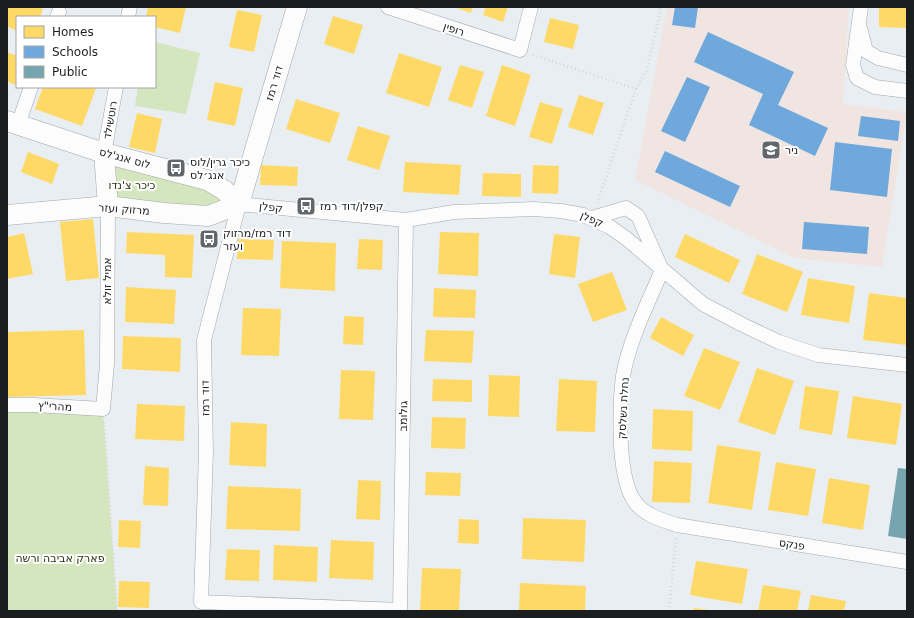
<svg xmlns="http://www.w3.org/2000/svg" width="914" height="618" font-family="'DejaVu Sans',Heebo,sans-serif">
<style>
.education{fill:#f0e5e1}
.green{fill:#d4e6bd}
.homes{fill:#ffd966}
.schools{fill:#6fa8dc}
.public{fill:#76a5af}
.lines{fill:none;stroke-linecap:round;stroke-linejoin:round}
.street-casing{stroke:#a3a7ab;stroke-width:15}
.secondary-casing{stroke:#a3a7ab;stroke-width:21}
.path{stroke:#d6d7d9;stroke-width:2.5;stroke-dasharray:1 3;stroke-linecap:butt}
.street{stroke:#fcfcfd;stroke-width:14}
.secondary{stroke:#fcfcfd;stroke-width:20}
.labels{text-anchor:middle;stroke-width:4;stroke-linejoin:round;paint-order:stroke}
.street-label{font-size:11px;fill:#1b1e21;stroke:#fff}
.poi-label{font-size:11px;fill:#1b1e21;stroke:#fff;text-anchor:start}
.park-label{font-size:11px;fill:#283310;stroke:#fff}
</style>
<rect width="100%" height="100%" fill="#e9eef3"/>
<path class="education" d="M667,7H849L843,104L907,112L882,267L795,258L635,180Z"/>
<path class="green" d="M155,42L200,53L186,114L135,106L138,87H155Z
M104,153L224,190L218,213L108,206Z
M7,405L103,409L117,611H7Z"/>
<path class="homes" d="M7,7H38L43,9L40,17H17V31L7,26Z
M148,7H186L180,33L155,27V17H146Z
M454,7H473L471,13Z
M486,7H508L503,22L483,15Z
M879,7H907V28L879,27Z
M237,10L262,15L254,52L229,47Z
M333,16L363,25L354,54L324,44Z
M550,18L579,25L573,49L544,42Z
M7,52L17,56V79L15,85L7,81Z
M399,53L442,67L429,107L386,93Z
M460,65L484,72L472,108L448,100Z
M502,65L531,75L515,126L486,116Z
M215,82L243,88L235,126L207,120Z
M43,87L96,88L82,126L35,109Z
M579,95L604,103L593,135L568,127Z
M296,99L340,113L330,143L286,129Z
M540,102L563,109L552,144L529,137Z
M137,113L162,119L155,153L129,147Z
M358,126L390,136L379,170L347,160Z
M28,152L59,164L52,184L21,172Z
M405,162L461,165L459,195L403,192Z
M261,165L298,167L297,186L260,185Z
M533,165L559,166L558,194L532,193Z
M483,173L521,174V197L482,196Z
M93,219L99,278L66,281L60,222Z
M127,232L194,235L192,278L165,277V255L126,253Z
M440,232L479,233L478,276L438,274Z
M24,233L33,274L7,279V237Z
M554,234L580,237L575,278L549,274Z
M685,234L740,260L729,283L675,257Z
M238,239L274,240L273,260L237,259Z
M359,239L383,240L382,270L357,269Z
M282,241L336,243L335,291L280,288Z
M757,254L803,272L787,312L742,294Z
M612,272L627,310L593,322L578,284Z
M808,278L855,286L849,323L801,315Z
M126,287L176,290L174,324L125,322Z
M434,288L476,290L475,318L433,317Z
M869,293L907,298V345L863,340Z
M243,308L281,309L279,356L241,355Z
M344,316L364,317L363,345L343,344Z
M661,317L694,335L683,356L650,338Z
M84,330L86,395L7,397V332Z
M426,330L474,331L472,363L424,361Z
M123,336L181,338L180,372L122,369Z
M704,348L740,362L720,410L684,396Z
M757,368L794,381L775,435L738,422Z
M341,370L375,371L373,420L339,419Z
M489,375L520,376L519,417L488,416Z
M433,379L472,380V402L432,401Z
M559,379L597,381L595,432L556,431Z
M805,386L839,391L832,435L799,429Z
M853,396L902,404L896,445L847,438Z
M137,404L185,406L184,441L135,439Z
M653,409L693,411L692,451L652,449Z
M432,417L466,418L465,449L431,448Z
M231,422L267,424L266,467L229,465Z
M717,445L761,452L752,510L708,503Z
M654,461L692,463L690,503L652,502Z
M776,462L816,469L808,516L768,510Z
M145,466L169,468L168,506L143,505Z
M426,472L461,473L460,496L425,495Z
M829,478L870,485L863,530L822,523Z
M358,480L381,481L380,520L356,519Z
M228,486L301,489L300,531L226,529Z
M523,518L586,520L584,562L522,559Z
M459,519L479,520V544L458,543Z
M119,520L141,521L140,548L118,547Z
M331,540L374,542L373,580L329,578Z
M274,545L318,547L317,582L273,580Z
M227,549L260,550L259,581L225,580Z
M696,561L748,569L742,604L690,595Z
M422,568L461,569L459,611H420Z
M119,581L150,582L149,608L118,607Z
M520,583L586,586L585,611H519Z
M763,585L801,591L797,611H758Z
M811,595L846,601L844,611H808Z
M694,608L709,610V611H693Z"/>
<path class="schools" d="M675,7H698L695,28L672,25Z
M708,32L794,72L778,105L828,128L815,156L749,125L763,94L694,62Z
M687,77L710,87L685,142L661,131Z
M861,116L900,121L898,141L858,136Z
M835,142L892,149L887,197L830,190Z
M665,151L740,186L730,207L655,172Z
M804,222L869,227L867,254L802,249Z"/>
<path class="public" d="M898,468L907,469V539L888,536Z"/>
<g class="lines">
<defs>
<path id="street" d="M388,7L520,50L531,7
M861,7L853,65L857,78L875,87L907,91
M57,17L59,12
M128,17L130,7
M860,28L866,51L878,58L907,65
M18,125L31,87
M104,153L116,87
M592,218L626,208L638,216L662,270C648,303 629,341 623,376C620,399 620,423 621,446C622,461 625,489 635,502C644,515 662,520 677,525L907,562
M7,405H34L103,409L107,364L108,206
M400,610L201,602L206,452L204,340L239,204L406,220L454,212L534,209L561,211L583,215L610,227L627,239L703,304L743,325L779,342L818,355L907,365
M400,611L406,220"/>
<path id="secondary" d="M7,121L104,153L207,180L224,190L239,204
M104,153L108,206
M239,204L297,7
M7,215L108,206L164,213L208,216L239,204"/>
</defs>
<use href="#street" class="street-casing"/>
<use href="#secondary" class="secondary-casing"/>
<path class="path" d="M533,55L636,89L597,203
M636,89L647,70L661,7
M104,422L117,611
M669,611L676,538"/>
<use href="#street" class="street"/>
<use href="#secondary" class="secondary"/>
</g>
<defs>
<symbol id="school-square" viewBox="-11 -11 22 22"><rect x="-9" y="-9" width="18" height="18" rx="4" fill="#63676a" stroke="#fff"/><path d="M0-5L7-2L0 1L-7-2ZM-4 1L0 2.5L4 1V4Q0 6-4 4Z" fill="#fff"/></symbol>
<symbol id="bus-square" viewBox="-11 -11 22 22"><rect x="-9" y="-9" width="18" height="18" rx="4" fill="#63676a" stroke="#fff"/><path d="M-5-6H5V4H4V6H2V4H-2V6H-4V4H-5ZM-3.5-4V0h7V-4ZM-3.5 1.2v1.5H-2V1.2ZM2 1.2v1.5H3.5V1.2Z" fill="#fff"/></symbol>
</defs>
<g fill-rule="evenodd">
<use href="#school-square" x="760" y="139" width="22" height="22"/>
<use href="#bus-square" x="165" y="157" width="22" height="22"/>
<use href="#bus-square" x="295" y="195" width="22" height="22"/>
<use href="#bus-square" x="198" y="228" width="22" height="22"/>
</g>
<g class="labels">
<g class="street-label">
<text transform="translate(454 29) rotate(18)" y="4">רופין</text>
<text transform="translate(274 83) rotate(-73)" y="4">דוד רמז</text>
<text transform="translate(110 120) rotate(-80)" y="4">רוטשילד</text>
<text transform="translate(125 158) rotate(15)" y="4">לוס אנג'לס</text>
<text transform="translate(271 207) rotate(6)" y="4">קפלן</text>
<text transform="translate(124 209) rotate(4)" y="4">מרזוק ועזר</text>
<text transform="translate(592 219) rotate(22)" y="4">קפלן</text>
<text transform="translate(107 281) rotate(-90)" y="4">אמיל זולא</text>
<text transform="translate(205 398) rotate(-91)" y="4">דוד רמז</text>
<text transform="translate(55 406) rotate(3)" y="4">מהרי"ץ</text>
<text transform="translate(623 408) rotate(-87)" y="4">נחלת נשלסק</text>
<text transform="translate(403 416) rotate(-89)" y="4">גולומב</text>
<text transform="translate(792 544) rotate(9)" y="4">פנקס</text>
</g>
<g class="poi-label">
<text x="785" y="154">ניר</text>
<text x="190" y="166">כיכר גרין/לוס<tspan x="190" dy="13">אנג׳לס</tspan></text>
<text x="320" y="210">קפלן/דוד רמז</text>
<text x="223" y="237">דוד רמז/מרזוק<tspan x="223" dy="13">ועזר</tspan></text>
</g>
<g class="park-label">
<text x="132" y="189">כיכר צ'נדו</text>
<text x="60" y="562">פארק אביבה ורשה</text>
</g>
</g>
<rect width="914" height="618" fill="none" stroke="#1b1e21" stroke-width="16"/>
<rect x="16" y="16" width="140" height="72" fill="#ffffff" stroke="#a4a5a6"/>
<rect x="24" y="26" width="20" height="12" fill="#ffd966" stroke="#a4a5a6"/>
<text x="52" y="36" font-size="12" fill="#1b1e21">Homes</text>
<rect x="24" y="46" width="20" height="12" fill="#6fa8dc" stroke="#a4a5a6"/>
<text x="52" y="56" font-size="12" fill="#1b1e21">Schools</text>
<rect x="24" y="66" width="20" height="12" fill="#76a5af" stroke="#a4a5a6"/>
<text x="52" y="76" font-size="12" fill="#1b1e21">Public</text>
</svg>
